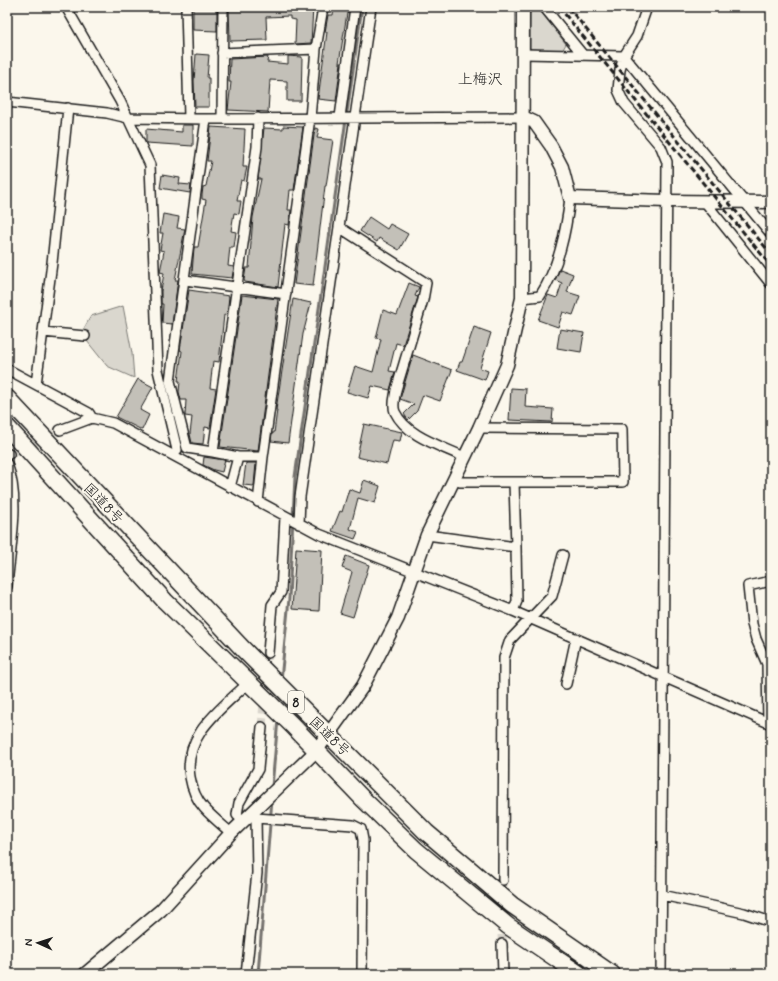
<svg xmlns="http://www.w3.org/2000/svg" width="778" height="981" font-family="Mynerve,'Klee One',sans-serif">
<style>
.green{fill:#dad7ce;stroke:#7b7a75}
.lines{fill:none;stroke-linecap:round;stroke-linejoin:round}
.stream{stroke:#74726e;stroke-width:3}
.building{fill:#c3c0b8;stroke:#1c1c1c}
.street-tunnel{stroke:#dad6cd;stroke-width:9;stroke-dasharray:9 4.5;stroke-linecap:butt}
.street-casing{stroke:#1c1c1c;stroke-width:12}
.secondary-casing{stroke:#1c1c1c;stroke-width:15}
.highway-casing{stroke:#1c1c1c;stroke-width:19}
.street{stroke:#fbf7ec;stroke-width:9}
.secondary{stroke:#fbf7ec;stroke-width:12}
.highway{stroke:#fbf7ec;stroke-width:16}
.rail{stroke:#1c1c1c;stroke-width:3;stroke-dasharray:6 3;stroke-linecap:butt}
.labels{text-anchor:middle;stroke-width:4;stroke-linejoin:round;paint-order:stroke}
.shield{fill:#fbf7ec;stroke:#5f5e5a;stroke-width:1}
.shield-label{font-size:13px;font-weight:bold;fill:#1c1c1c}
.street-label{font-size:14px;fill:#1c1c1c;stroke:#fbf7ec}
.neighbourhood-label{font-size:15px;fill:#1c1c1c;stroke:#fbf7ec}
</style>
<rect width="100%" height="100%" fill="#fbf7ec"/>
<filter id="ink" filterUnits="userSpaceOnUse"><feTurbulence type="fractalNoise" baseFrequency=".025" numOctaves="2"/><feDisplacementMap in="SourceGraphic" scale="8" xChannelSelector="R" yChannelSelector="G"/><feConvolveMatrix kernelMatrix="1 2 1 2 8 2 1 2 1" color-interpolation-filters="sRGB"/></filter>
<g filter="url(#ink)">
<path class="green" d="M537,7L566,44L562,51L530,49V9Z
M123,306L132,353L134,378L107,366L87,341L83,330L91,316Z"/>
<g class="lines">
<path class="stream" d="M281,680L289,599L295,477L362,7
M272,787L278,719
M258,974L272,799"/>
</g>
<path class="building" d="M193,7H217V31L193,30Z
M229,7H313L311,43L295,44L296,20L290,19V16L266,17L267,40L230,41Z
M334,7H348L339,63H341L336,101L318,99L327,32H325L328,15H333Z
M196,54L209,55L207,78H209V107H195L194,81Z
M288,56L302,57L301,101H287V81L270,80L268,112L228,110L231,82H229L230,59L268,57L267,62L288,64Z
M182,125H193V146L146,143V129L182,132Z
M283,126L303,127L294,190H290L288,210H291L289,225L285,224L278,287L245,282L244,280L246,268H249L253,217L261,179H258L264,128L283,129Z
M211,127L245,129L243,167H247L244,181L241,180L237,201H241L239,214L234,213L231,231L236,232L234,247H230L228,266L234,267L232,278L192,274L194,247H198L206,200L202,199V195L203,187L206,186L211,161H207Z
M315,128L319,129L317,138L333,140L326,186H325L313,286L294,284Z
M162,175L180,178L179,184L191,185L190,193L160,188Z
M163,214L179,217L177,228L185,229L175,280H178L172,324L162,323L163,304H161V291L164,273L160,272L164,251L160,250L163,233H160Z
M369,217L387,229L390,224L408,234L399,250L379,238L377,242L360,231Z
M560,269L573,274L567,292L580,296L573,315L563,312L558,327L538,320L548,295L557,298L562,283L555,280Z
M409,283L419,287L415,296L418,297L403,345L396,343L389,371L395,372L390,390L372,386L368,398L347,392L355,366L373,372L381,339L376,338L383,310L397,315Z
M189,290L229,296L227,316L224,315L219,362L213,361L210,388L216,389L210,428L205,427L203,444L192,443L190,434L192,417L185,416L186,400H181L179,392L180,381H178L182,351L180,350Z
M242,295L278,299L258,451L220,447Z
M293,299L311,303L303,334L288,443L271,441L272,433H274L277,410H276Z
M474,327L491,333L480,368L488,371L485,380L457,370L460,362H462Z
M560,329L584,333L581,352L557,348Z
M413,355L452,370L440,401L423,395L417,411L408,420L404,414L414,404L400,399Z
M138,379L153,387L140,410L149,415L142,430L116,417Z
M511,388L526,389L525,407L553,409L552,422L509,420Z
M364,424L402,432L400,441L393,440L387,464L357,457Z
M204,457L225,460L222,472L214,470L203,465Z
M246,463H256L254,486L243,485Z
M364,480L380,486L375,503L358,498L350,529L358,532L355,539L332,531L340,511L342,512L349,489L360,493Z
M296,548L322,550L319,611L292,609Z
M346,556L369,565L353,617L340,613L352,572L342,568Z"/>
<g class="lines">
<path class="street-tunnel" d="M9,454L60,430
M262,727L268,653
M502,944L503,880"/>
<defs>
<path id="street" d="M66,7L120,101L150,165L158,370L177,450
M186,7L189,118
M371,7L339,227L426,283L423,300L396,390C395,397 392,405 395,412C407,437 442,446 464,457
M544,7L583,55
M647,7L637,36L624,56L620,70L618,90L624,103L661,147L667,162L661,974
M316,49L323,7
M222,53L316,49L310,118L263,457H238
M523,54L624,56L771,234
M7,102L107,113L128,118L206,119L523,117
M340,117L355,7
M206,119L170,381L187,448L213,452
M222,119L223,7
M705,202L771,284
M185,280L286,294
M522,298L540,296C559,267 566,231 570,198
M43,332L85,336
M7,369L89,413L92,418
M36,384L52,263L68,108
M479,428L622,429L623,482H514
M60,430L92,418L113,423L319,534L513,611L771,724
M7,455L9,454
M7,464C21,500 10,547 7,586
M453,480L460,482H514L516,547
M230,487L238,457L213,452L257,147L258,118
M258,502L263,457
M299,524L300,497L339,227
M427,535L516,547L517,601L513,611
M268,653L272,605L281,592L285,517
M566,684L576,638
M768,723L767,664L756,639L752,624L748,586L771,581
M256,818L353,825L361,829L363,840L362,974
M243,821L237,815L239,803L258,769L262,727
M231,833C222,825 212,817 204,808C196,799 192,789 190,777C183,735 221,709 248,683
M503,880L504,658L510,640L552,596L563,555
M662,895L744,913L771,922
M502,944L503,974
M246,974L257,873L256,818L253,815"/>
<path id="secondary" d="M523,117L534,122L551,146L562,167L570,198L667,201L771,202
M85,974L161,910L231,833L317,750L363,686L398,618L427,535L479,428L507,365L522,298L523,7"/>
<path id="highway" d="M7,398L243,649L426,832L512,905L612,974
M7,427L165,601L293,726L363,799L416,850L508,926L579,974"/>
</defs>
<use href="#street" class="street-casing"/>
<use href="#secondary" class="secondary-casing"/>
<use href="#highway" class="highway-casing"/>
<use href="#street" class="street"/>
<use href="#secondary" class="secondary"/>
<use href="#highway" class="highway"/>
<path class="rail" d="M559,7L771,266
M568,7L771,254"/>
</g>
</g>
<g class="labels">
<rect class="shield" x="288" y="691" width="16" height="22" rx="3"/>
<g class="shield-label">
<text x="296" y="707">8</text>
</g>
<g class="street-label">
<text transform="translate(104 503) rotate(46)" y="5">国道8号</text>
<text transform="translate(330 736) rotate(44)" y="5">国道8号</text>
</g>
<g class="neighbourhood-label">
<text x="480" y="84">上梅沢</text>
</g>
</g>
<rect width="778" height="981" fill="none" stroke="#fbf7ec" stroke-width="24"/>
<rect x="12" y="12" width="754" height="957" fill="none" stroke="#1c1c1c" stroke-width="1.5" filter="url(#ink)"/>
<g transform="translate(38 943) rotate(273)" stroke="#fbf7ec" stroke-width="3" paint-order="stroke">
<path d="M0-3L7 15L0 10L-7 15Z" fill="#1c1c1c"/>
<text y="-6" font-size="11" font-weight="bold" text-anchor="middle" fill="#1c1c1c">N</text>
</g>
</svg>
